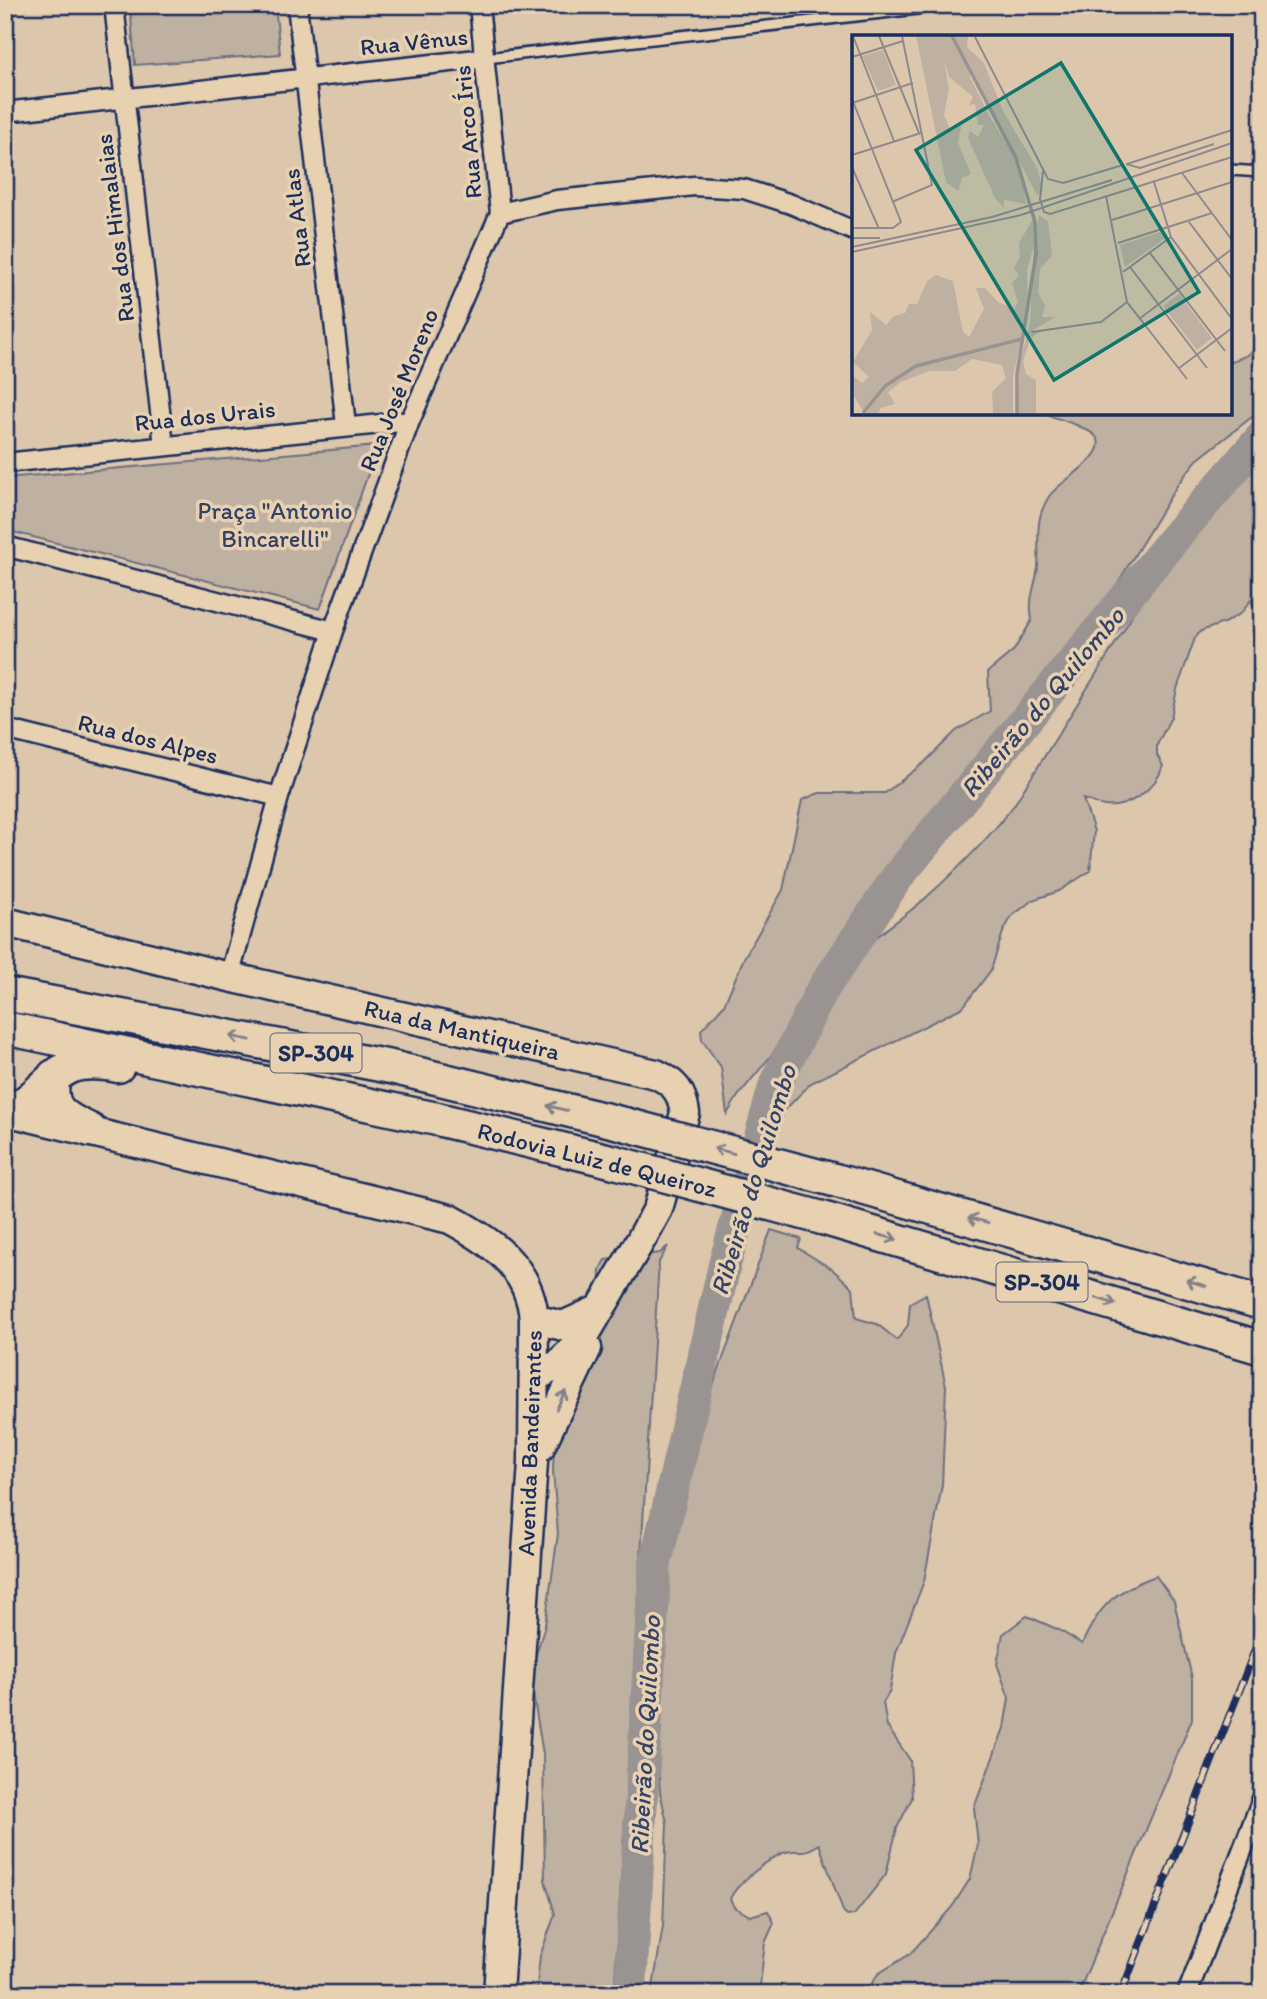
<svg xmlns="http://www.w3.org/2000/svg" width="1267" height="1999" font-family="Itim,sans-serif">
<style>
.green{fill:#bfb1a1;stroke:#6d7080;stroke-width:2}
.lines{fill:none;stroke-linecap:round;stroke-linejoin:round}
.river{stroke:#999392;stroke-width:33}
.service-casing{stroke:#1b2f5e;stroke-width:14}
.minor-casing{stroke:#1b2f5e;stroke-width:23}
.primary-casing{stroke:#1b2f5e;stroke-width:33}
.motorway-casing{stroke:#1b2f5e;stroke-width:37}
.service{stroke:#e8d1b1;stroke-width:9}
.minor{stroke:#e8d1b1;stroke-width:18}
.primary{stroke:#e8d1b1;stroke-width:28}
.motorway{stroke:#e8d1b1;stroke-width:32}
.rail-casing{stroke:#1b2f5e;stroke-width:8}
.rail{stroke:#e8d1b1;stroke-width:5;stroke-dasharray:16;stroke-linecap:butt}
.motorway-bridge-casing{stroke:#1b2f5e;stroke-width:37;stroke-linecap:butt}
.motorway-bridge{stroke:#e8d1b1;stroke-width:32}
.oneway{stroke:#828088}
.labels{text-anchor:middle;stroke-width:7;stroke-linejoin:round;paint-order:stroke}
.shield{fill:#e8d1b1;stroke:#586077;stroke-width:2}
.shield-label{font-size:23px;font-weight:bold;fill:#1b2f5e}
.street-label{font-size:24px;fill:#1b2f5e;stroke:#e8d1b1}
.park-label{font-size:24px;fill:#344268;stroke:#e8d1b1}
.water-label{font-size:26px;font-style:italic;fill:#344368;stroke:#e8d1b1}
.inset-river{fill:none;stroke:#999392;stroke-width:3.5}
.inset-road{fill:none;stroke:#8f8a8d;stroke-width:2}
.view{fill:#0f766e;fill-opacity:0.15;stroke:#0f766e;stroke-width:3.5}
.inset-edge{fill:none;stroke:#1b2f5e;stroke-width:3.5}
</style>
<rect width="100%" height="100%" fill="#dcc7ac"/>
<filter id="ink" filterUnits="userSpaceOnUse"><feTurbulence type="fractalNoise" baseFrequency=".0143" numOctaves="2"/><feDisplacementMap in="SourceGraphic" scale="14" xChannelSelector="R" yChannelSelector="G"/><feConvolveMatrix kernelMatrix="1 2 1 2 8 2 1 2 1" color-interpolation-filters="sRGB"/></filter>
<g filter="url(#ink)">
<path class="green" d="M130,5H275L280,54L135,65Z
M1262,342V409L1197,460L1178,484L1000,776L738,1096L727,1114L721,1067L702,1040L701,1030L724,1005L744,958L783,890L802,800L819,793H885L925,762L956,731L990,711L988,672L1014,650L1032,620C1028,597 1035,589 1038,567C1040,539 1033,520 1050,495C1060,481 1105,458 1098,440C1094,428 1053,417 1040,413H1230V362L1248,355Z
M1262,440V624L1251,600L1241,613L1226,622L1201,631L1195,638L1177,689L1171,717L1157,745V755L1163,766C1156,788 1129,809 1105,806C1098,805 1090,801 1083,799L1094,831L1090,871L1059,891L1033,900L1012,916L1003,932L991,970L963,1007L811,1083L778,1117L769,1119C782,1066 819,996 856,956C878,932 907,916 930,894C960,867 990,837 1014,805L1130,620L1153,564L1171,536Z
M378,446L320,609L5,530V478Z
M771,1230L801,1239L798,1248L832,1269L853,1288L856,1318L877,1324L897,1340L908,1325L910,1303L926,1294L946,1386L942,1485L924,1581L896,1653L890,1691L883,1703L887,1726L910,1760L912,1798L897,1828L886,1874L854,1915L847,1916L843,1911L819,1844C801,1857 798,1847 783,1853C767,1860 736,1884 730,1899L734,1907L750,1916L768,1911L774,1923L765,1943L759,1994H652L663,1926L667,1823L660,1792L655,1716V1577L659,1506L667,1472L683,1436L710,1393Z
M668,1246L659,1262L614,1994H536L540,1956L555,1914L545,1880L543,1754L530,1675L545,1625L558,1534L553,1471L555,1420L598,1320L600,1269L605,1260L660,1253Z
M1156,1576L1174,1601L1192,1678V1719L1078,1994H865L878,1974L910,1954L952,1907L970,1879L978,1844L974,1808L1004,1728L1009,1698L997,1664L1003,1634L1027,1616L1059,1630L1082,1644C1100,1604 1116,1590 1156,1576Z"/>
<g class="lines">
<path class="river" d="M630,1994L655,1565L725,1263L776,1082L821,992L898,876L1177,535L1262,437"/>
<defs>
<path id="service" d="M486,58L953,5
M1230,170L1262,172"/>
<path id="minor" d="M114,5L164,446
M297,5L346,425
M5,112L486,58
M500,213L557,200L694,186L744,189L791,204L854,231
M5,463L410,421
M5,546L333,631
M5,729L279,797
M229,977L279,797L333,631L410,421L500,213L479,5
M1187,1994L1262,1799"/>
<path id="primary" d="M5,922L229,977L656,1074C675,1083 682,1092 685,1113L658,1209L642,1238L582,1340L559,1364L535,1377
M5,1111L450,1219C491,1241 530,1267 534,1319L533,1462L498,1994
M534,1319L563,1326L598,1310
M540,1447L587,1348"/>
<path id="motorway" d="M5,994L391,1067L624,1124
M5,1028L437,1119L615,1162
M54,1076C47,1109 62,1117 90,1130
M11,1112C60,1084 51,1054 118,1066
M838,1181L1262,1303
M822,1218L1262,1348"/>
</defs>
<use href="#service" class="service-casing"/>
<use href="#minor" class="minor-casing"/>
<use href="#primary" class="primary-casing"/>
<use href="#motorway" class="motorway-casing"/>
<use href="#service" class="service"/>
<use href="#minor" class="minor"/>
<use href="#primary" class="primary"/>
<use href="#motorway" class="motorway"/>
<defs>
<path id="rail" d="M1121,1994L1262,1632"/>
</defs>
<use href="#rail" class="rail-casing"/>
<use href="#rail" class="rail"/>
<defs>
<path id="motorway-bridge" d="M624,1124L838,1181
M615,1162L822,1218"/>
</defs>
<use href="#motorway-bridge" class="motorway-bridge-casing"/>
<use href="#motorway-bridge" class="motorway-bridge"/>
</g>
<defs><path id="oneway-shaft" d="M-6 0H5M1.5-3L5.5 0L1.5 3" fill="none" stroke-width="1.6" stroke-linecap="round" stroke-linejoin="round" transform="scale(1.75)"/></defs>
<g class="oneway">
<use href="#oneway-shaft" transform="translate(240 1038) rotate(-169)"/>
<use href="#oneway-shaft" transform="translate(557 1108) rotate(-166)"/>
<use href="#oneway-shaft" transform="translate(724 1151) rotate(-165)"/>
<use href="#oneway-shaft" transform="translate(978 1220) rotate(-165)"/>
<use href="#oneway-shaft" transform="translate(887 1237) rotate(16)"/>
<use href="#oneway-shaft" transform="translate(1196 1283) rotate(-163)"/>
<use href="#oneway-shaft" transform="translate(1106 1301) rotate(17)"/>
<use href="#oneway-shaft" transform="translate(561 1400) rotate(-64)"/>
</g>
</g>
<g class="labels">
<g class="shield">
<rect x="270.5" y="1033.5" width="91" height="39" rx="5"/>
<rect x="996.5" y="1262.5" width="91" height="39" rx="5"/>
</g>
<g class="shield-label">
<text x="316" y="1061">SP-304</text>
<text x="1042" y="1290">SP-304</text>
</g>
<g class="street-label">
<text transform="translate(414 42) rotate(-6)" y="8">Rua Vênus</text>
<text transform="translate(468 132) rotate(-95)" y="8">Rua Arco Íris</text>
<text transform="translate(297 218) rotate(-97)" y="8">Rua Atlas</text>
<text transform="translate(115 228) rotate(-97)" y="8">Rua dos Himalaias</text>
<text transform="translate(399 390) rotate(-68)" y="8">Rua José Moreno</text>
<text transform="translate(205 416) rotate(-6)" y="8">Rua dos Urais</text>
<text transform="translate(148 739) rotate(14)" y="8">Rua dos Alpes</text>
<text transform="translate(462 1030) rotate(13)" y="8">Rua da Mantiqueira</text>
<text transform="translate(597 1160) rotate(14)" y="8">Rodovia Luiz de Queiroz</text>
<text transform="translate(530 1443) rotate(-88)" y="8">Avenida Bandeirantes</text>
</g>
<g class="park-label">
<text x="275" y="519">Praça "Antonio<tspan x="275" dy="28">Bincarelli"</tspan></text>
</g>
<g class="water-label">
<text transform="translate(1042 702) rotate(-50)" y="9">Ribeirão do Quilombo</text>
<text transform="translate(753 1180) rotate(-73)" y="9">Ribeirão do Quilombo</text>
<text transform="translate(645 1735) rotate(-87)" y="9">Ribeirão do Quilombo</text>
</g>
</g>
<g transform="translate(852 35)">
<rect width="380" height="380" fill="#dcc7ac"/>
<path d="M64,1H116L115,12L132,28L151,76L185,133L191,154L185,160L120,36L118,42L138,82L168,130L174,169L152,165V173L143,163L116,103L118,96L126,102L132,90H126L123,69L117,70L121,62L97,42L92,26L97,54L92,80L98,94L110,87L106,108L119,139L110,143L106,156L94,147ZM31,15L44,50L26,56L10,21ZM187,180L196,187L200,221L188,234L186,257L193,271L190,282H203L181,295L187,297L179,303L171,326L174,339L184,345V379H166L167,331L178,287L182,210L175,235L176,277L161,342V379H141L140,357L154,343L150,330L120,324L103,336H77L49,347L36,357L43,369L29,373L26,379H13L0,358V340L10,348L17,342L1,327L20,295L18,277L34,290L42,281L53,278L57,269H65L75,246L84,240L101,246L111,297L117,302L132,274L124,253H133L146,267L162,274L166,267L160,248L167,240L162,233L168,222L167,208L182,182L184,199ZM312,196L316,201L273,232L268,210ZM327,259L360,303L345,315L311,271Z" fill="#bfb1a1"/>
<path class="inset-river" d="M100,1L164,123L183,187L184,219L165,339V379M11,378L33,351L64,331L170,304"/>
<path class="inset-road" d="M1,1L42,106M27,1L67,98M123,2L196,144L211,148L271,130M0,22L51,6M0,64L49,187L41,193H0M0,68L61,48M0,120L69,98M274,129L288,133L362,109M275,129L380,95M0,132L27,194M191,136L188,164L192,177L198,179L380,122M330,138L380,205M302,147L319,202L380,284M254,161L275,267L335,344M40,167L80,150L50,1M260,185L380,147M337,187L380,244M0,203H28M266,208L360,178M0,212L140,182L260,145M0,217L169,180L380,108M298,218L373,316M278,232L355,333M271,237L319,202M287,284L380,214M180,297L249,287L275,267M326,334L380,293"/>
<path class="view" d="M209,28L347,257L202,345L64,115Z"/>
<rect width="380" height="380" class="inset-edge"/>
</g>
<rect width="1267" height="1999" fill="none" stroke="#e8d1b1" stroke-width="28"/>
<rect x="14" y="14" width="1239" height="1971" fill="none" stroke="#1b2f5e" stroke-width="2.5" filter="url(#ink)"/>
</svg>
